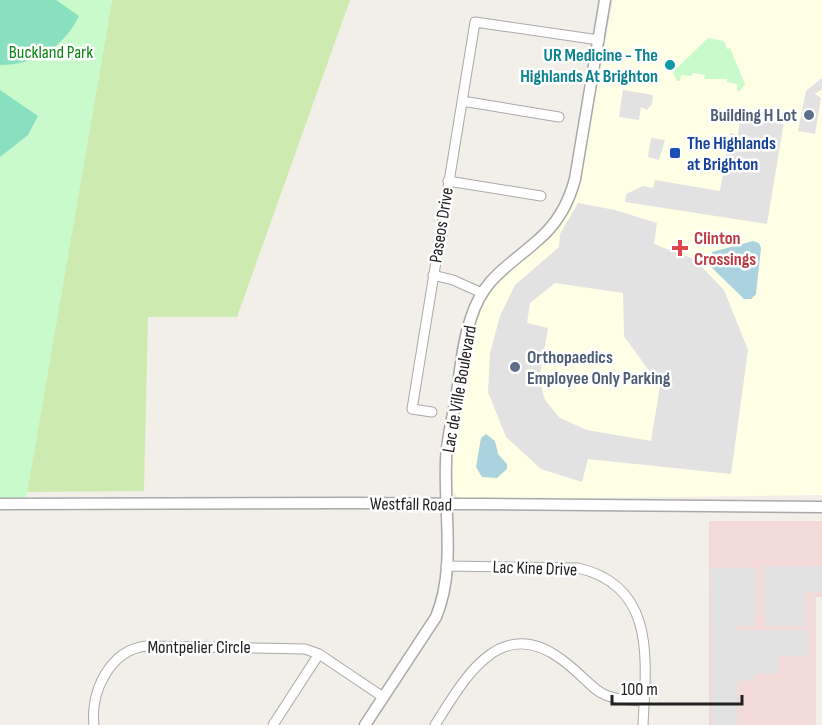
<svg xmlns="http://www.w3.org/2000/svg" width="822" height="725" font-family="'Sofia Sans Condensed',sans-serif">
<style>
.commercial{fill:#f2dad9}
.education{fill:#ffffe5}
.grass{fill:#cdebb0}
.park{fill:#c8facc}
.pitch{fill:#88e0be}
.parking{fill:#e2e2e2;fill-rule:evenodd}
.water{fill:#aad3df}
.lines{fill:none;stroke-linecap:round;stroke-linejoin:round}
.minor-casing{stroke:#a9a9a9;stroke-width:11}
.tertiary-casing{stroke:#a9a9a9;stroke-width:13}
.minor{stroke:#fff;stroke-width:9}
.tertiary{stroke:#fff;stroke-width:10}
.culture-dot{fill:#0f9aa8;stroke:#fff;stroke-width:2}
.service-dot{fill:#5c6f8a;stroke:#fff;stroke-width:2}
.transit-dot{fill:#1a4fb4;stroke:#fff;stroke-width:2}
.health-dot{fill:#e0444e;stroke:#fff;stroke-width:2}
.labels{text-anchor:middle;stroke-width:5;stroke-linejoin:round;paint-order:stroke}
.park-label{font-size:18px;fill:#0c8416;stroke:#fff}
.culture-label{font-size:18px;font-weight:bold;fill:#0d838f;stroke:#fff;text-anchor:end}
.service-label{font-size:18px;font-weight:bold;fill:#4e5e75;stroke:#fff;text-anchor:end}
.transit-label{font-size:18px;font-weight:bold;fill:#164399;stroke:#fff;text-anchor:start}
.street-label{font-size:18px;fill:#222;stroke:#fff}
.health-label{font-size:18px;font-weight:bold;fill:#be3a42;stroke:#fff;text-anchor:start}
</style>
<rect width="100%" height="100%" fill="#f2efe9"/>
<path class="commercial" d="M709,521H822V597H816V725H709Z"/>
<path class="education" d="M613,0H822V495L461,500L453,493L452,459L476,319L488,294L501,276L552,235L578,190Z"/>
<path class="grass" d="M112,0H350L237,317H148L144,491L27,492Z"/>
<path class="park" d="M0,0H112L26,499H0Z
M708,38L724,41L727,49L730,48L745,84L740,91H737V84L727,82V79H704L705,75L693,73L692,76L681,75L680,81H677L673,72Z"/>
<path class="pitch" d="M0,0H56L79,16C63,48 35,65 0,65Z
M0,90L38,116L28,135L0,157Z"/>
<path class="parking" d="M822,78V89L815,94L821,98L815,134L798,131L806,91Z
M623,90L653,95L652,104L647,110L641,107L639,120L619,117Z
M760,118L784,122L767,224L625,202L626,194L643,186L653,188L655,180L720,191L730,133L738,135L740,119Z
M651,138L665,140L659,160L648,157Z
M578,203L615,210L657,223L654,244L694,259L724,290L748,350L731,474L588,459L582,482L541,469L506,437L488,392L490,353L500,316L515,285L559,247L560,234ZM555,283L623,293L624,336L660,386L651,441L587,430L560,418L545,400L539,380L548,328L527,323L530,303Z
M764,566H822V592H804L805,626H765Z
M711,568H755V626H736V630H808V656H778V674H754V680L737,681V725H712Z"/>
<path class="water" d="M753,241L759,243L761,248L756,294L751,299H744L708,264L712,252Z
M486,434L495,441L498,454L507,464V469L497,478L482,477L476,467L481,438Z"/>
<g class="lines">
<defs>
<path id="minor" d="M462,101L559,117
M448,181L541,196
M433,275L453,280L482,293
M432,412L412,409L475,22L599,40
M446,566L578,568C657,586 646,661 643,725
M94,725C90,692 110,650 146,646L305,649L319,654L383,697
M273,725L319,654
M435,725C463,681 499,613 561,659C600,688 590,699 644,701"/>
<path id="tertiary" d="M0,504L353,503L822,507
M365,725L436,617C456,569 444,513 446,463C446,442 452,420 456,399C460,373 462,344 471,318C484,277 508,267 538,240C557,224 569,202 575,179L605,0"/>
</defs>
<use href="#minor" class="minor-casing"/>
<use href="#tertiary" class="tertiary-casing"/>
<use href="#minor" class="minor"/>
<use href="#tertiary" class="tertiary"/>
</g>
<circle class="culture-dot" cx="670" cy="65" r="6"/>
<g class="service-dot">
<circle cx="809" cy="115" r="6"/>
<circle cx="515" cy="367" r="6"/>
</g>
<rect class="transit-dot" x="669" y="147" width="12" height="12" rx="3"/>
<path class="health-dot" d="M677 239h6v6h6v6h-6v6h-6v-6h-6v-6h6z"/>
<g class="labels">
<g class="park-label">
<text x="51" y="58">Buckland Park</text>
</g>
<g class="culture-label">
<text x="658" y="61">UR Medicine - The<tspan x="658" dy="21">Highlands At Brighton</tspan></text>
</g>
<g class="service-label">
<text x="797" y="121">Building H Lot</text>
<text x="527" y="363" text-anchor="start">Orthopaedics<tspan x="527" dy="21">Employee Only Parking</tspan></text>
</g>
<g class="transit-label">
<text x="687" y="149">The Highlands<tspan x="687" dy="21">at Brighton</tspan></text>
</g>
<g class="street-label">
<text transform="translate(441 225) rotate(-81)" y="6">Paseos Drive</text>
<text transform="translate(459 389) rotate(-80)" y="6">Lac de Ville Boulevard</text>
<text transform="translate(411 504) rotate(1)" y="6">Westfall Road</text>
<text transform="translate(535 568) rotate(2)" y="6">Lac Kine Drive</text>
<text x="199" y="653">Montpelier Circle</text>
</g>
<g class="health-label">
<text x="694" y="244">Clinton<tspan x="694" dy="21">Crossings</tspan></text>
</g>
</g>
<path d="M612 695v9h130v-9" fill="none" stroke="#222222" stroke-width="3"/>
<text x="621" y="695" font-size="18" fill="#222222" stroke="#ffffff" stroke-width="4.5" paint-order="stroke">100 m</text>
</svg>
